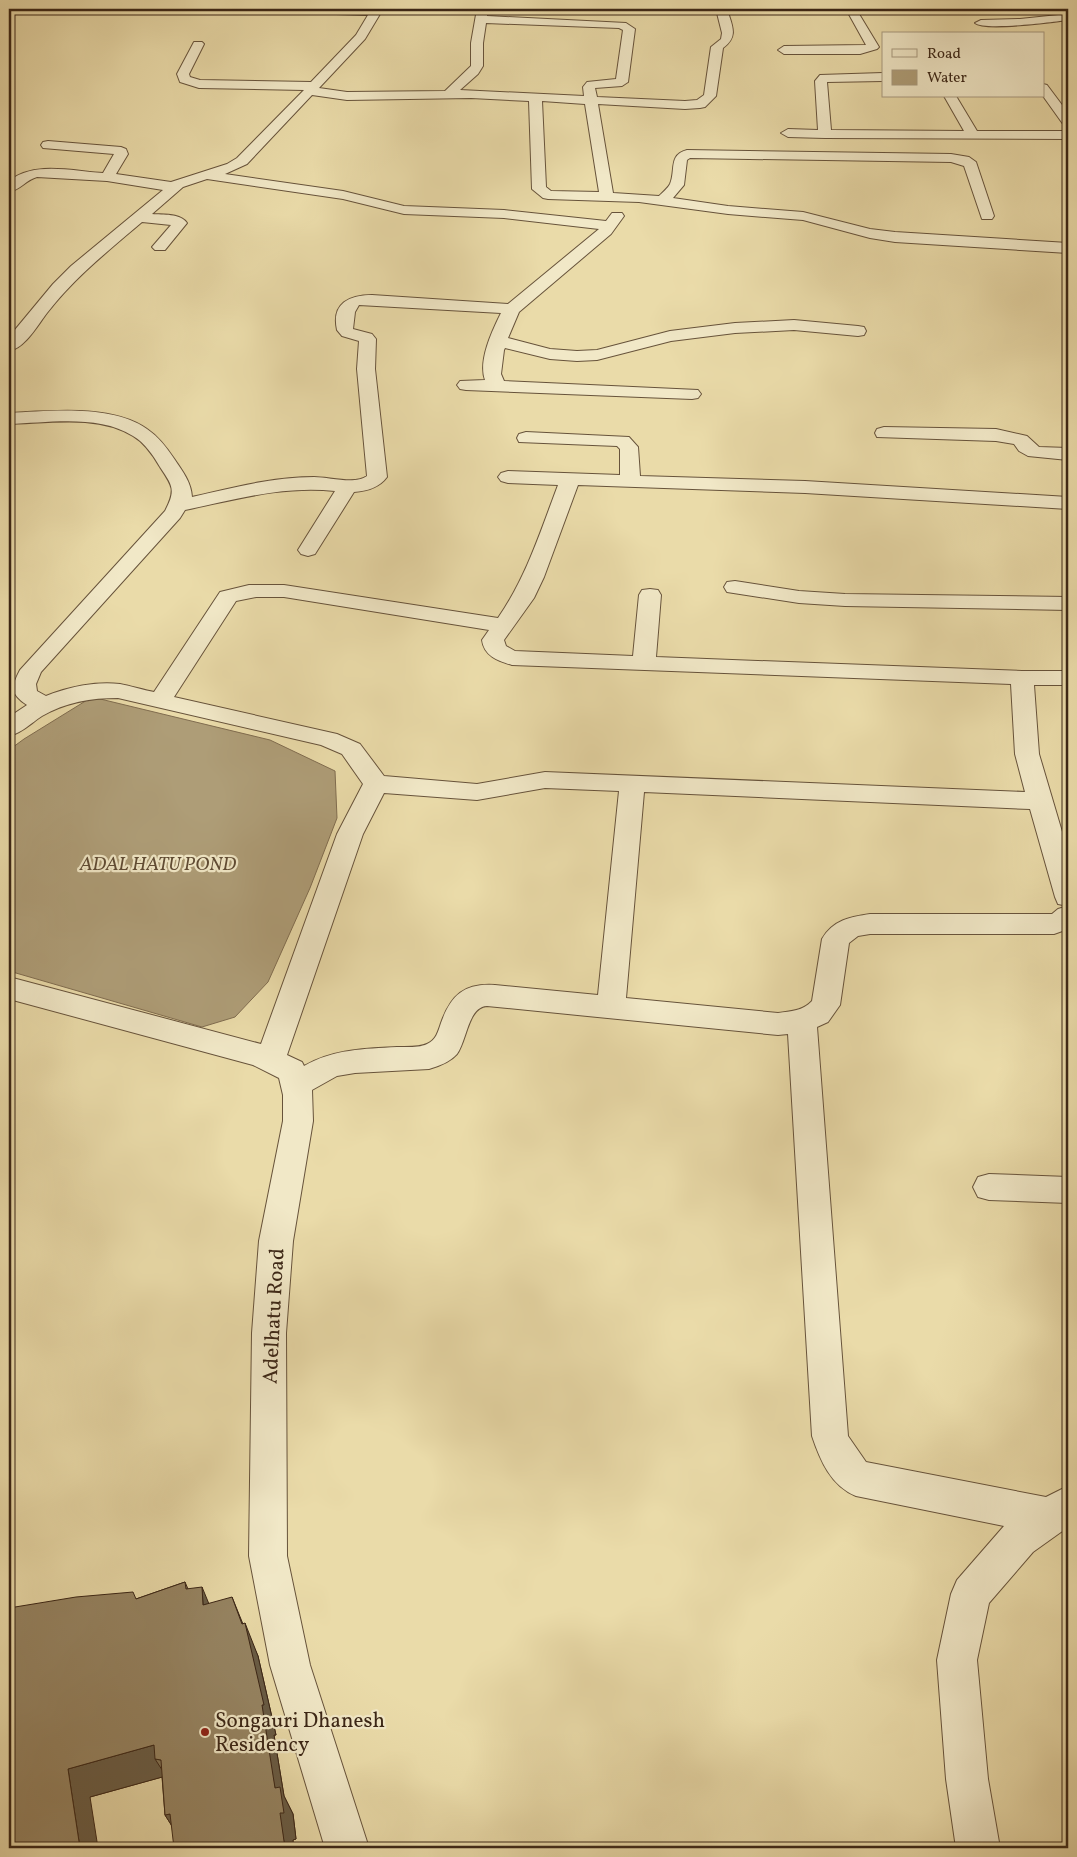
<svg xmlns="http://www.w3.org/2000/svg" width="1077" height="1857" font-family="Vollkorn,serif">
<style>
.water{fill:#ae9d77;stroke:#806d50}
.lines{fill:none;stroke-linecap:round;stroke-linejoin:round}
.minor-casing{stroke:#67533b;stroke-width:2}
.minor{fill:#f1e8c7;fill-rule:evenodd}
.wall{fill:#817254;stroke:#3b2616}
.shaded-wall{fill:#695c45;stroke:#3b2616}
.building{fill:#968462;stroke:#3b2616}
.poi-dot{fill:#8f2418;stroke:#f1e8c7;stroke-width:2}
.labels{text-anchor:middle;stroke-width:4.5;stroke-linejoin:round;paint-order:stroke}
.water-label{font-size:19px;font-style:italic;fill:#5e4a33;stroke:#f1e8c7}
.near-street-label{font-size:21px;fill:#3b2616;stroke:#f1e8c7}
.near-poi-label{font-size:21px;fill:#3b2616;stroke:#f1e8c7;text-anchor:start}
</style>
<rect width="100%" height="100%" fill="#eadba9"/>
<filter id="stains"><feTurbulence type="fractalNoise" baseFrequency=".004" numOctaves="4"/><feColorMatrix values="0 0 0 0 .2 0 0 0 0 .09 0 0 0 0 .02 0 0 0 .5 -.17"/></filter>
<radialGradient id="worn" r=".72"><stop offset=".6" stop-color="#630" stop-opacity="0"/><stop offset="1" stop-color="#630" stop-opacity=".3"/></radialGradient>
<path class="water" d="M92,697L270,740L335,771L337,818L310,888L268,982L235,1017L202,1027L9,971V750L24,739Z"/>
<g class="lines">
<defs>
<path id="minor" d="M266,9H383L365,39L319,88L347,92L445,91L471,66V43L477,9H488L487,16L626,23L635,29L628,82L622,86L595,88L597,97L685,101L697,100L704,95L711,47L721,39L722,33L716,9H727C732,26 739,36 723,48L716,96L705,107L700,108L685,109L598,104L613,193L659,196C662,193 668,188 670,184C676,170 668,155 687,150L951,154L969,157L976,162L994,216L992,219H982L964,166L951,162L690,158L687,160L684,185L673,198L728,206L803,212L870,229L895,232L1068,243V253L895,242L870,238L803,220L728,214L639,202L548,199L543,198L532,189L529,101L471,98L347,100L312,95L247,164L225,174L343,191L404,206L504,210L606,221L612,213H622L624,216L611,234L519,312L508,338L550,349L577,351L597,350L670,331L735,323L794,320L858,326L864,327L866,331L864,335L858,336L794,330L735,333L671,341L597,360L577,361L550,359L505,348L504,350L501,374L504,381L698,390L701,394L698,398L692,399L466,390L460,389L457,385L460,381L485,380C478,361 492,331 501,313L359,305L355,312L353,329L372,334L376,339L375,369L387,477C379,488 367,491 354,492L315,554L308,556L301,554L298,550L335,491C284,485 234,500 185,510L180,518L41,672L36,684L37,691L46,696C68,687 96,681 120,684C131,686 143,690 154,692L220,592L249,585H284L498,618C526,578 541,530 558,485L508,483L501,481L498,477L501,473L508,471L620,475V449L617,446L519,442L517,438L519,434L526,432L629,437L638,447L640,476L805,481L1068,497V509L805,493L578,485L544,577L534,598L504,640L506,646L515,651L633,656L639,595L642,590L650,589L658,590L661,595L656,657L1022,671H1068V685H1034L1039,754L1068,852V929L1054,934H870L858,936L849,943L840,1005L828,1022L817,1027L848,1436L866,1462L1046,1497L1068,1486V1527L1033,1552L989,1603L977,1660L988,1779L1000,1848H956L946,1779L937,1660L951,1594L957,1580L1004,1526L856,1496C831,1486 820,1460 812,1436L788,1034L778,1035L487,1006C468,1007 467,1040 457,1054C450,1062 439,1066 429,1069L355,1073L337,1076L312,1090L313,1121L293,1241L286,1333L287,1556L310,1665L369,1848H325L270,1665L249,1556L252,1333L259,1241L283,1121V1095L279,1078L253,1065L9,999V977L261,1044L337,834L363,784L342,754L321,745L118,698C91,698 66,702 42,716C31,723 22,733 9,736V717L27,705C10,694 11,687 20,670L165,511C176,490 173,486 160,467C153,455 145,443 133,436C98,414 48,423 9,424V413C50,411 112,404 147,429C159,437 167,448 175,460C183,472 191,482 192,497C232,488 273,477 314,477C329,477 355,485 367,476L357,369L359,341L342,336L337,330C331,303 350,295 372,295L508,304L599,229L504,218L404,214L343,199L207,179L183,187L152,214C163,215 180,213 187,223L165,250H155L152,247L171,225L142,222C108,251 74,278 47,313C37,326 25,348 9,351V337L53,284L71,266L163,190L107,181L37,177C26,180 20,190 9,192V181C34,161 72,171 103,173L114,154L43,148L41,145L43,142L48,141L121,147L126,149L128,154L116,174L171,182L227,164L237,158L304,90L199,88L180,82L177,74L194,42H202L204,44L189,74L190,77L200,80L311,82L356,35L368,15L272,12ZM486,23L619,28L623,30L616,79L587,82L583,87L584,96L460,90L478,74L483,66V43ZM542,101L585,104L599,192L551,191L546,187ZM256,597H284L489,630L482,640C484,656 498,661 512,665L1011,684L1015,754L1025,792L545,772L477,784L384,776L360,744L337,734L174,697L236,601ZM545,788L619,791L598,995L495,985C464,983 451,995 441,1023C438,1032 436,1040 427,1044C419,1048 406,1047 397,1047C364,1049 333,1049 304,1066L302,1062L287,1055L363,834L384,793L477,800ZM644,792L1030,809L1055,897L1058,904L1068,906L1058,909L1052,914H870C850,917 833,920 822,939L812,1001C803,1011 791,1011 778,1013L626,998Z
M846,9H856L879,47L877,49L860,54H784L778,50L784,46L866,45Z
M1068,14V20C1053,22 984,31 975,23L981,20L1020,19Z
M883,73V81L827,82L831,130L964,131L944,96H956L977,131H1068V139L825,138L788,137L781,133L788,129L818,130L815,81L820,75Z
M1043,84L1047,85L1068,113V125L1063,124L1043,96Z
M884,427L996,429L1027,436L1039,447L1068,448V460L1028,456L1019,451L1014,444L996,441L877,437L875,433L877,429Z
M735,581L799,591L845,594L1068,597V610L845,606L799,603L727,592L724,587L727,582Z
M989,1174L1068,1177V1203L989,1200L978,1197L973,1187L978,1177Z"/>
</defs>
<use href="#minor" class="minor-casing"/>
<use href="#minor" class="minor"/>
</g>
<path class="wall" d="M185,1582L188,1589L209,1604L243,1624L258,1656L276,1735H274L284,1796L293,1814L296,1839L293,1840L172,1826L165,1815L162,1777L90,1797L9,1848L136,1599Z"/>
<path class="shaded-wall" d="M202,1587L216,1621L203,1605Z
M232,1597L247,1634L245,1623L258,1656L276,1735H274L284,1796L293,1814L296,1839L293,1840L294,1848H285L275,1788Z
M154,1745L161,1760L155,1759L166,1776L90,1797L98,1848H80L68,1769Z
M170,1814L182,1842L165,1815Z"/>
<path class="building" d="M185,1582L186,1589L202,1587L203,1605L232,1597L242,1624L245,1623L264,1705H262L275,1788L280,1787L284,1813H280L285,1848H174L170,1814L165,1815L161,1760L155,1759L154,1745L68,1769L80,1848H9V1608L76,1597L133,1592L136,1599Z"/>
<circle class="poi-dot" cx="205" cy="1732" r="5"/>
<g class="labels">
<g class="water-label">
<text x="158" y="870">ADAL HATU POND</text>
</g>
<g class="near-street-label">
<text transform="translate(273 1316) rotate(-87)" y="7">Adelhatu Road</text>
</g>
<g class="near-poi-label">
<text x="215" y="1727">Songauri Dhanesh<tspan x="215" dy="24">Residency</tspan></text>
</g>
</g>
<rect width="1077" height="1857" fill="none" stroke="#eadba9" stroke-width="30"/>
<rect x="10" y="10" width="1057" height="1837" fill="none" stroke="#3b2616" stroke-width="2.5"/>
<rect x="15" y="15" width="1047" height="1827" fill="none" stroke="#3b2616"/>
<rect x="882" y="32" width="162" height="65" fill="#f1e8c7" stroke="#a89a80"/>
<rect x="892" y="49" width="25" height="8" fill="#f1e8c7" stroke="#a89a80"/>
<text x="927" y="58" font-size="15" fill="#3b2616">Road</text>
<rect x="892" y="70" width="25" height="15" fill="#ae9d77" stroke="#a89a80"/>
<text x="927" y="82" font-size="15" fill="#3b2616">Water</text>
<rect width="100%" height="100%" filter="url(#stains)"/>
<rect width="100%" height="100%" fill="url(#worn)"/>
</svg>
